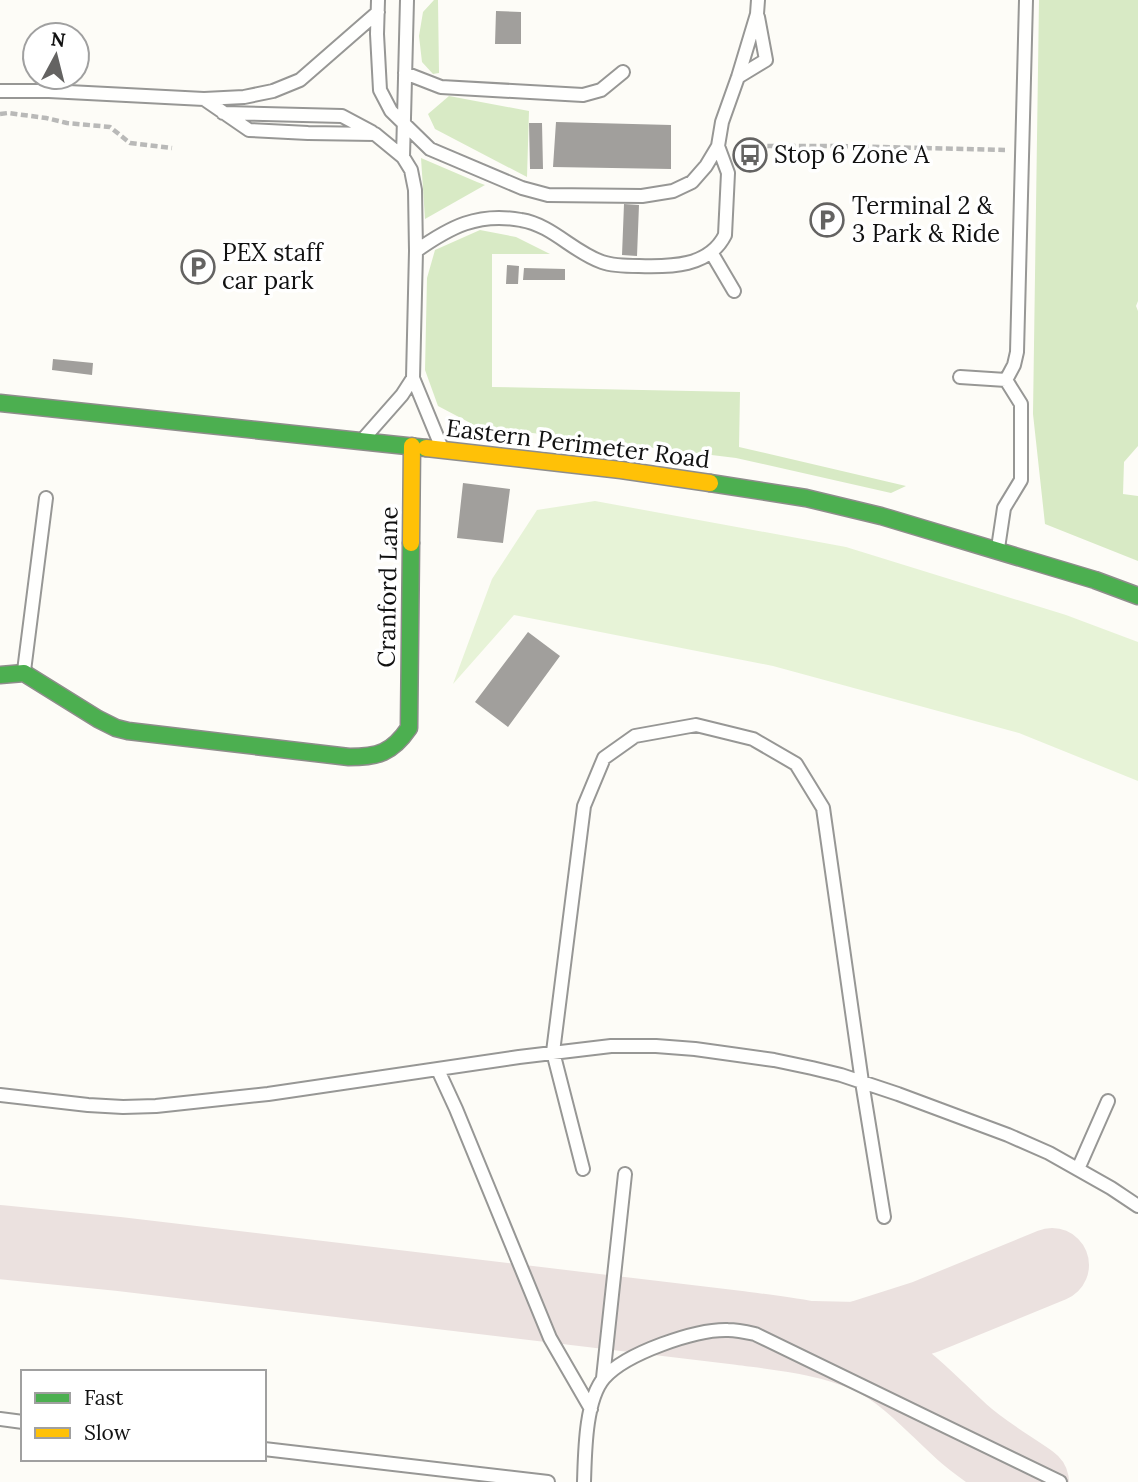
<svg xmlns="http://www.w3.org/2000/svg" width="1138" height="1482" font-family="Lora,serif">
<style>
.green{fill:#e7f3d7}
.forest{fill:#d8eac5}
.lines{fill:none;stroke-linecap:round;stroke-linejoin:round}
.taxiway{stroke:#ebe1df;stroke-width:74}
.building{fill:#a19f9c}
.lane-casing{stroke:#979795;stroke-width:16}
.fast-casing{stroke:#8e8d8b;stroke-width:19}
.slow-casing{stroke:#8e8d8b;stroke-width:19}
.path{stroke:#b9b9b8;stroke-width:4.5;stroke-dasharray:7 3.5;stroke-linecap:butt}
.lane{stroke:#fffffe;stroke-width:12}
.fast{stroke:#4caf50;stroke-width:16}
.slow{stroke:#ffc107;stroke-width:16}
.labels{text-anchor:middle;stroke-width:7;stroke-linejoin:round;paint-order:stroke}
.poi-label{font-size:24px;fill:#111;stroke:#fff;text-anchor:start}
.street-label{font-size:24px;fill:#111;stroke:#fff}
</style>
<rect width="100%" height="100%" fill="#fdfcf7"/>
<path class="green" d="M595,501L846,547L1066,615L1138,642V781L1019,733L773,666L514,615L453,684L492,579L537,510Z"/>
<path class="forest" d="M434,0H438L439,73L433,74L422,62L419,36L423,12Z
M1039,0H1138V301L1136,306L1138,311V446L1124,462L1123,494L1138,496V561L1045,524L1033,414Z
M449,96L529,111L527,177L435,129L428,114Z
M421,158L477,182L485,185L425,219Z
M480,230L516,237L550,254H492V387L740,392L739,447L906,486L891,493L736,458L476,426L438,406L425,370L427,278L435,250Z"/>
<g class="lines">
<path class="taxiway" d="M0,1242L119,1254L740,1328C784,1334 829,1338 870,1357C907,1375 932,1405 962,1432C983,1451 1009,1466 1032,1482
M813,1338L856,1339L925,1317L1052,1265"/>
</g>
<path class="building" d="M496,11L521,12V44H495Z
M556,122L671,125V169L553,167Z
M529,123H542L543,169H530Z
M744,147H759V165L743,164Z
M624,204L639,205L637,256L622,255Z
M507,265L519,266L518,284H506Z
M524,268L565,269V280H523Z
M53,359L93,363L92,375L52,370Z
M463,483L510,489L503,543L457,538Z
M528,632L560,656L508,727L475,702Z"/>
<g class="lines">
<defs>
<path id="lane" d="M378,0L377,34L380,90L391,111L430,149L522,188L548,195L642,196L673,191L692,182L706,166L718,146L722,122L738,77L757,14L758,0
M405,73L441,87L583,95L601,90L623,72
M738,77L766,60L758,17
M0,91H49L204,99L244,97L273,91L300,80L378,12
M204,99L249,130L308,133L375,134L403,157L411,170L415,190L416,251L413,378L402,395L365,437
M223,113L342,116L372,132
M403,157L407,0
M416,251C450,227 478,212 521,220C552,225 573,252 602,262C613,266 627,266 639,266C670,267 709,267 725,235L728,173L718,146
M711,252L734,291
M960,377L1006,380
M413,378L441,446
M1006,380L1014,365L1017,352L1026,0
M998,548L1004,508L1021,480V404L1006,380
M24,671L46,498
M438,1070L456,1109L550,1338L591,1409
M0,1095L88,1105L123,1107L156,1106L268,1094L519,1057L611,1046H656L695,1049L774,1060L812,1068L841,1075L898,1094L1008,1135L1049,1153L1111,1188L1138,1206
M583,1169L553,1052L584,806L604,758L635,736L696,725L753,739L796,764L823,808L862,1082L884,1217
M1078,1169L1108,1101
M603,1378L625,1174
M0,1419L23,1422
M264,1449L548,1482
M584,1482C585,1454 585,1400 604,1378C626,1353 696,1329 728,1330C737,1330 746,1332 755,1334L1060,1482"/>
<path id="fast" d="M0,403L426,448
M710,483L806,498L881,516L1095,580L1138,596
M0,675L24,673L98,719L116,728L128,731L349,757C378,757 392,753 409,728L411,543"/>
<path id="slow" d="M426,448L621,470L710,483
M411,543L412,446"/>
</defs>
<use href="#lane" class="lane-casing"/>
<use href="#fast" class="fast-casing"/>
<use href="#slow" class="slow-casing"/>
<path class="path" d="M0,114L8,113L46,118L67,123L110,127L130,143L172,148
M741,142L740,146H838L1005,150"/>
<use href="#lane" class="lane"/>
<use href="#fast" class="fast"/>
<use href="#slow" class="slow"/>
</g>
<defs>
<symbol id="bus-ring" viewBox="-11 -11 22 22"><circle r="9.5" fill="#fff" stroke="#646362" stroke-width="1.5"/><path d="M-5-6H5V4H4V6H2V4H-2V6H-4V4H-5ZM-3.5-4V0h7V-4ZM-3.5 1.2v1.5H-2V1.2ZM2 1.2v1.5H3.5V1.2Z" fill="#646362"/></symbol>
<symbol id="parking-ring" viewBox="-11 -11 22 22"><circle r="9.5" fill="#fff" stroke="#646362" stroke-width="1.5"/><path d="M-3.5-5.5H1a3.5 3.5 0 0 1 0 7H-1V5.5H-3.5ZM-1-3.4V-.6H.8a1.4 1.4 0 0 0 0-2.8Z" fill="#646362"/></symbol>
</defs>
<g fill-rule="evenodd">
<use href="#bus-ring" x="731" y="136" width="38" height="38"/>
<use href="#parking-ring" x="808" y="201" width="38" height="38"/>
<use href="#parking-ring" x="179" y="248" width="38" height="38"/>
</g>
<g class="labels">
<g class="poi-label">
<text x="774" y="163">Stop 6 Zone A</text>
<text x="852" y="214">Terminal 2 &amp;<tspan x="852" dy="28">3 Park &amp; Ride</tspan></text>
<text x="222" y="261">PEX staff<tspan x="222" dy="28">car park</tspan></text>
</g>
<g class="street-label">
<text transform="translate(578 444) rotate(7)" y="8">Eastern Perimeter Road</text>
<text transform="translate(388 587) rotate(-89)" y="8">Cranford Lane</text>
</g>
</g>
<rect x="21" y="1370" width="245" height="91" fill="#ffffff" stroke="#a0a0a0" stroke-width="2"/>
<rect x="35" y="1393" width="35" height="10" fill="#4caf50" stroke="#a0a0a0" stroke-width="2"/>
<text x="84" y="1405" font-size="21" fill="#111111">Fast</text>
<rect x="35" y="1428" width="35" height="10" fill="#ffc107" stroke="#a0a0a0" stroke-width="2"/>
<text x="84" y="1440" font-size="21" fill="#111111">Slow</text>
<g transform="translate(56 56) rotate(7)"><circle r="33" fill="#ffffff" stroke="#a0a0a0" stroke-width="2"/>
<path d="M0-5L12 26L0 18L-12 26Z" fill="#646362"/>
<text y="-10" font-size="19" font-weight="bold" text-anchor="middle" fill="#111111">N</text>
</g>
</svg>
